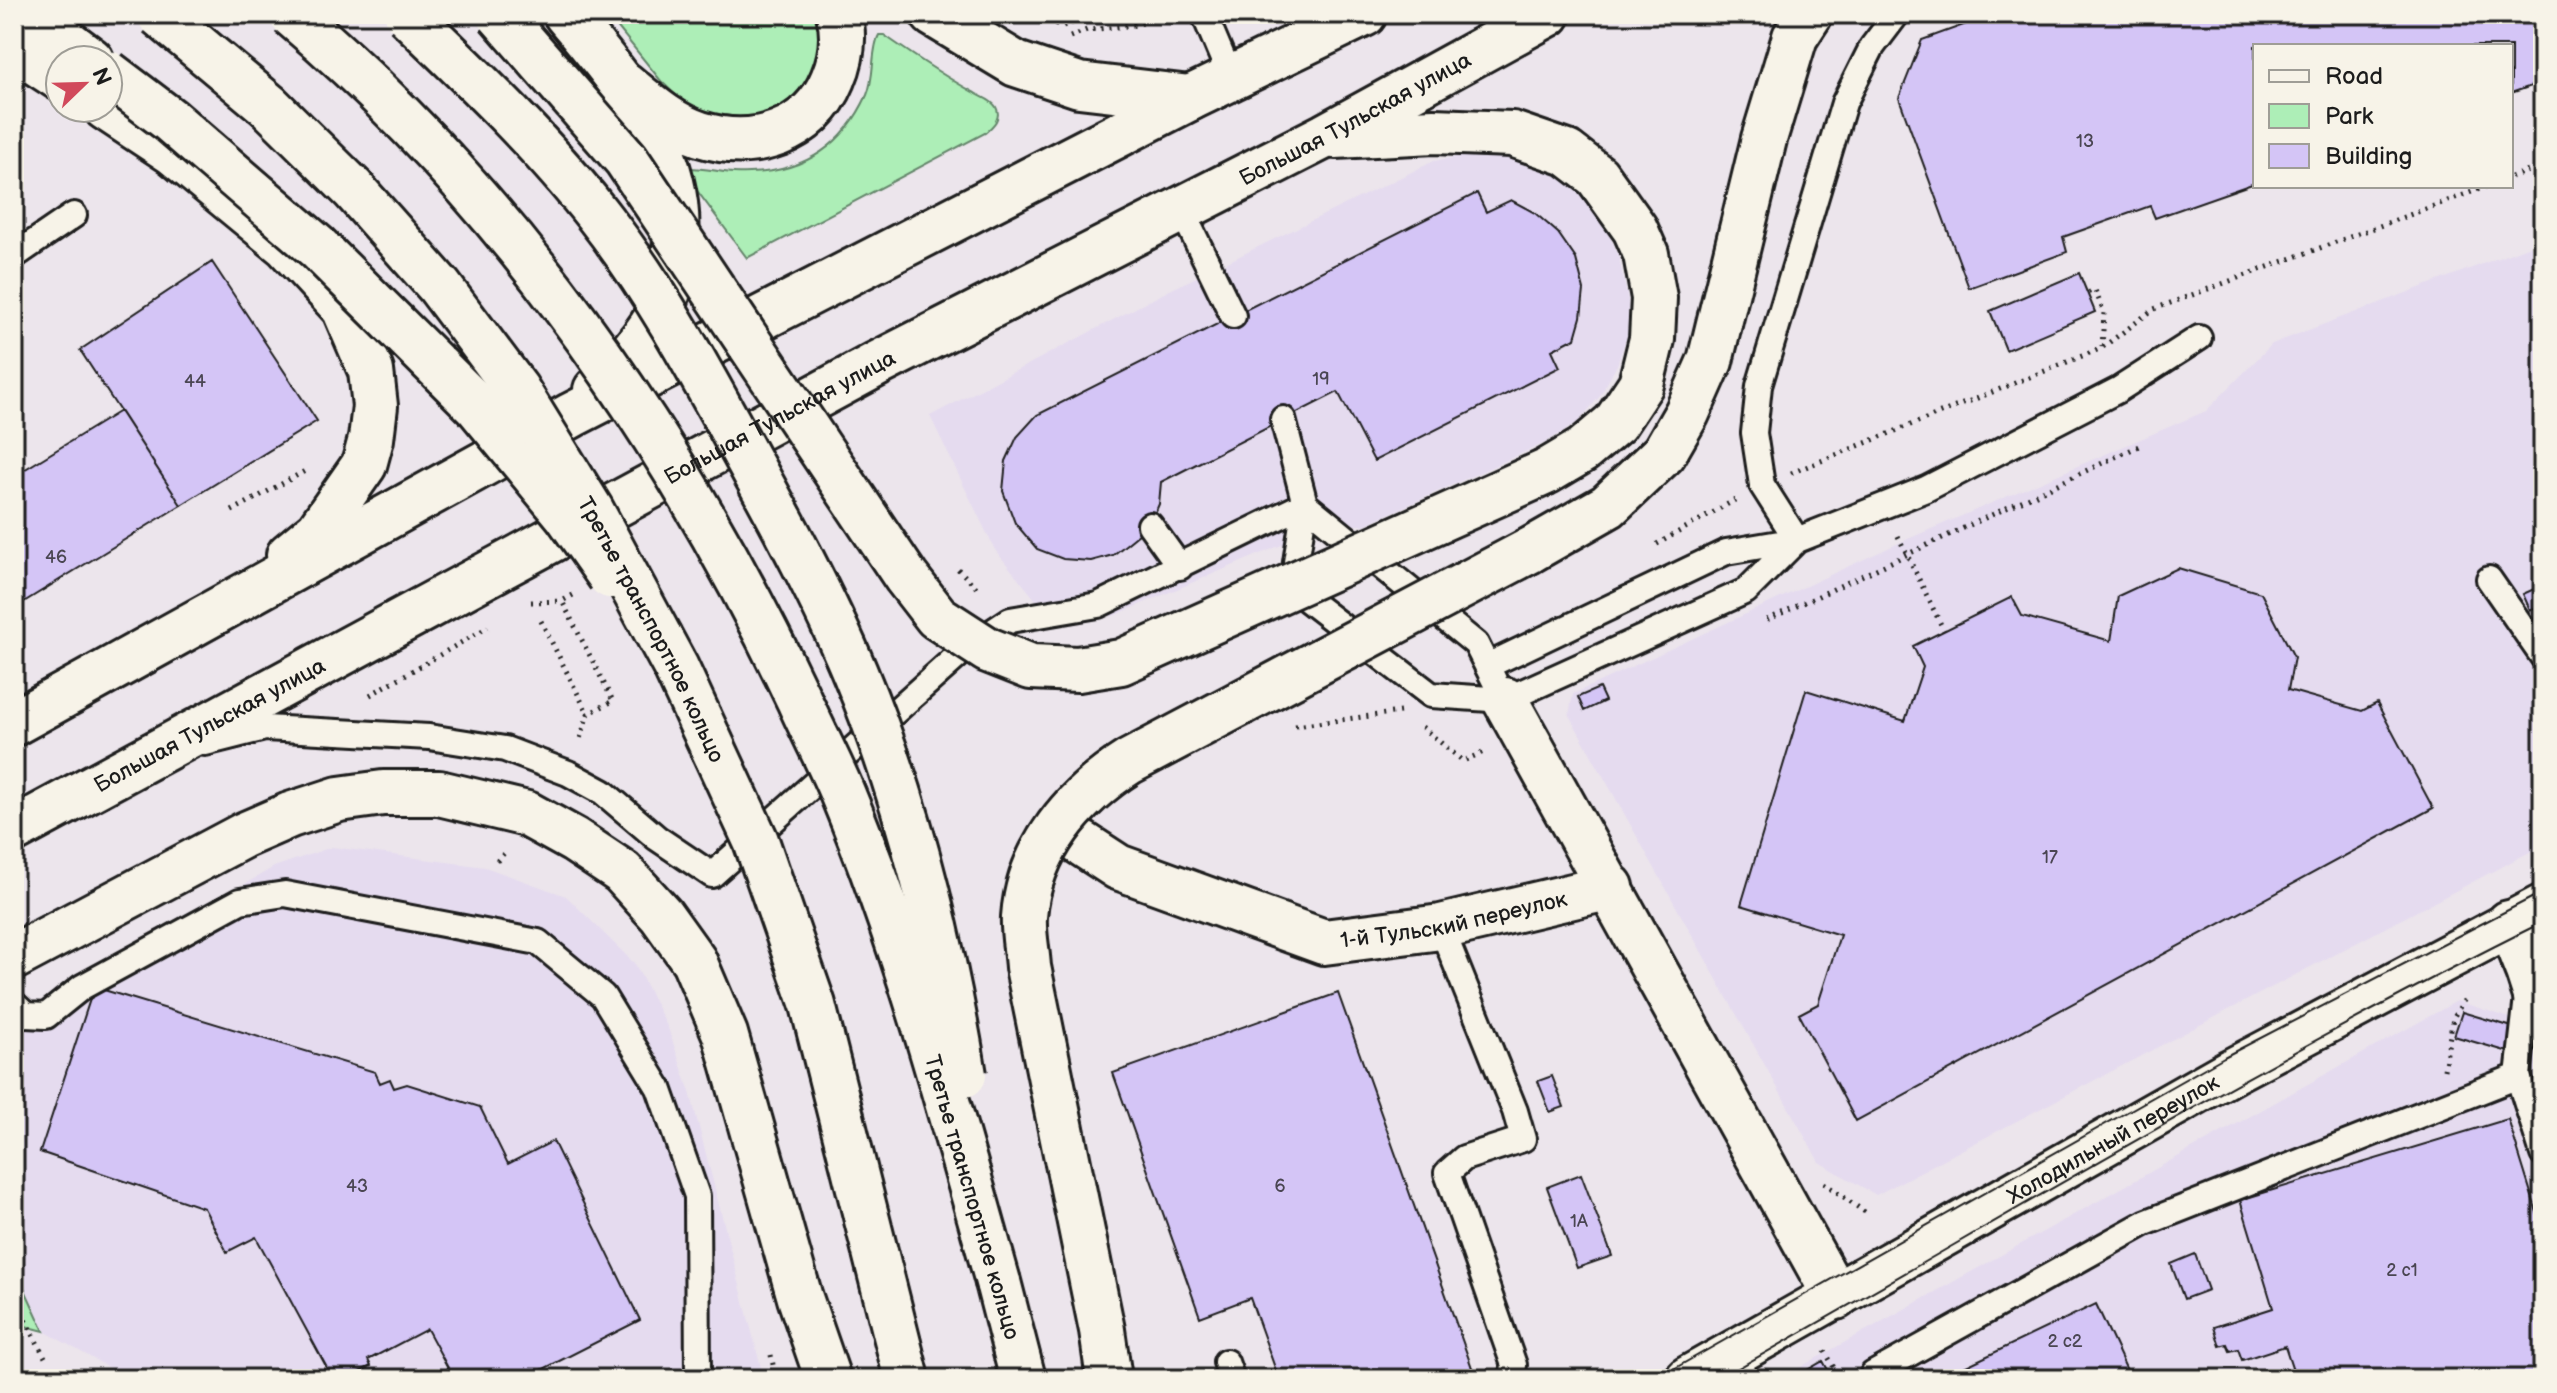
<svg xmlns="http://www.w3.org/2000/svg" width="2557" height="1393" font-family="'Balsamiq Sans',sans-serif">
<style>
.built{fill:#e5dbef}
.green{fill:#adeeb7;stroke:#64856a;stroke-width:2}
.building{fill:#d4c5f6;stroke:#1c1c1c;stroke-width:2}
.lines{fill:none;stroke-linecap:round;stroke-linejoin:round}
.service-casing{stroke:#1c1c1c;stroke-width:30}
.minor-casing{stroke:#1c1c1c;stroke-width:50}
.tertiary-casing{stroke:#1c1c1c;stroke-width:50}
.secondary-casing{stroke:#1c1c1c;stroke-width:50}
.primary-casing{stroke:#1c1c1c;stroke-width:50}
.path{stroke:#1c1c1c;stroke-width:5;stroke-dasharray:2 6;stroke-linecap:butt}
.service{stroke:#f7f3e8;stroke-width:24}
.minor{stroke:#f7f3e8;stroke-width:44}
.tertiary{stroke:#f7f3e8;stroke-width:44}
.secondary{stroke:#f7f3e8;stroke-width:44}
.primary{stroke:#f7f3e8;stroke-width:44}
.tram{stroke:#1c1c1c;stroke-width:2}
.secondary-bridge-casing{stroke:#1c1c1c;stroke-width:50;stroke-linecap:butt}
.primary-bridge-casing{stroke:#1c1c1c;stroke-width:50;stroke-linecap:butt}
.path-bridge{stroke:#1c1c1c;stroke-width:5;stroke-dasharray:2 6;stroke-linecap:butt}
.secondary-bridge{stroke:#f7f3e8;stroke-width:44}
.primary-bridge{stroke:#f7f3e8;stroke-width:44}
.labels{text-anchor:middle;stroke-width:6;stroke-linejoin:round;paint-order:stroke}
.number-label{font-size:18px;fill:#4a4652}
.street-label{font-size:22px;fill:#1c1c1c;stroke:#f7f3e8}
</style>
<rect width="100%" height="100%" fill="#ece5ec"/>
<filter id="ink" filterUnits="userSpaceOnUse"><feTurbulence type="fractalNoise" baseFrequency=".0125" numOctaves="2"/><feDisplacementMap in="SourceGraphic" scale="16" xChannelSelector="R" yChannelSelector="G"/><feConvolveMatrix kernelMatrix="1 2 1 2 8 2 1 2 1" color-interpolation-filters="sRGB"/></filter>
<g filter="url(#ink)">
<path class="built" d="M1473,154L1522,160L1559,177L1582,195L1601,218L1618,254L1628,299V333L1617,365L1600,396L1578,422L1545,443L1364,525H1329L1113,616L1085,617L1040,605L995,550L930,416L1168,291L1434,161Z
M2543,241V845L1876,1195L1819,1162L1569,715L1573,694L1901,542L2206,411L2272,344Z
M332,847L485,867L566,896L635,964L668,1028L690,1092L764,1379H129L44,1331L14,1266V1023L41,1004L274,867Z
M2457,1001L2535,1026L2543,1051V1379H1779Z"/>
<path class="green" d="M607,14H818L823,46L817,75L788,106L763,116L738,117L709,113L685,104L661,81Z
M879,35H884C914,56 943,76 975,93C981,97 992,100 996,107C1002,118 993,126 985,133L747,258L684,173L686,168C702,167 718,172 734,173C796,176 841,152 867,95C875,77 871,49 879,35Z
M14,1266L44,1331L14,1323Z"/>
<path class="building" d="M1994,14H2543V82L2511,93V46H2255V183L2155,218L2150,206L2063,237L2067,252L1969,288L1899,98L1922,40Z
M1477,193L1486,212L1511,200L1535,213L1558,233L1576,259L1584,290L1581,317L1575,338L1552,350L1560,367L1374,461L1338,392L1161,482L1159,504L1150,525L1113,555L1091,561L1063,559L1037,549L1015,523L1003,491L1006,461L1017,437L1037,415Z
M212,262L317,421L181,505L80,350Z
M2079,273L2095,312L2006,350L1990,311Z
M120,411L181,505L14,608V476Z
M2178,568L2261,593L2294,657L2288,690L2362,711L2377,703L2433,808L1856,1121L1799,1014L1818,1004L1840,935L1741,905L1806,690L1905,721L1923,667L1913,646L2012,597L2022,616L2111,641L2118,596Z
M2543,585V604L2530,610L2523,594Z
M1599,688L1605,701L1584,711L1578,697Z
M94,987L375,1072L380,1083L390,1079L394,1088L407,1084L480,1107L508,1164L553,1141L640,1320L524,1379H454L427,1329L368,1360L371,1366L346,1379H333L256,1237L227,1252L204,1208L40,1152Z
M1338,993L1476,1379H1279L1250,1298L1200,1317L1113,1073Z
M2462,1012L2519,1029L2512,1053L2454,1036Z
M1552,1076L1564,1107L1550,1112L1538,1081Z
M2508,1119L2543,1232V1379H2296L2285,1346L2242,1360L2238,1349L2230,1351L2227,1344L2220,1346L2214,1327L2273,1308L2240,1200Z
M1581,1174L1612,1256L1577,1268L1547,1187Z
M2195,1254L2208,1290L2184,1299L2171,1264Z
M2096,1304L2131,1379H1939Z
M1823,1361L1833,1379H1792Z"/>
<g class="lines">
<defs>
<path id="service" d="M1204,14L1231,78
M1897,14L1872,47L1844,103L1759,386L1754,433L1762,485L1797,540L1926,489L2118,390L2199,338
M1181,209L1233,316
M14,256L74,215
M1283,419L1305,504L1292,588L1431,695L1505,700L1746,591L1797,540L1726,552L1487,666
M1305,504L1476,644L1494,680
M1150,525L1180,567
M2489,579L2543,657
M205,743L265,728L429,737L505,749L568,773L603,792L657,838L712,875L963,651L1010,620L1098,605L1305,504
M1441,927L1515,1111L1523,1139L1464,1158L1447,1173L1514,1365L1512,1379
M2527,997L2518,1076L2543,1154
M14,1004L26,1015L46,1016L82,987L240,901L285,894L538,942L603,996L659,1088L697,1196L698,1379
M1226,1362L1232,1379
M1876,1379L1873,1374L2145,1223L2518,1076"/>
<g id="minor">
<path d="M1505,700L1836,1297"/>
<path id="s1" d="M1075,839L1118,867L1324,942L1441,927L1611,887"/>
<path d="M2509,923L2528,971L2543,1017"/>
<path id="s2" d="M1688,1379L2232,1071L2543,907"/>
</g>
<path id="tertiary" d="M933,14L1016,64L1079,85L1190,98
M624,84C647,103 671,125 700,134C754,151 811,133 833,79C842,58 845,37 839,14"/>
<path id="secondary" d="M30,14L91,60"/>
<g id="primary">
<path d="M566,14C628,89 695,163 672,268C670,279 669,293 664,304C648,337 622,364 596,390"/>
<path d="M14,48L60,78"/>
<path d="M106,108L174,153L287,246L344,308L371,371L375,406L371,439L364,465L318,531L289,555"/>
<path d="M1335,136L1434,131L1512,134L1567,153L1597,176L1635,229L1646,254L1654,298L1652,339L1641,384L1615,423L1583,450L1546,472"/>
<path d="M1529,551L1608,506L1664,453L1687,413L1710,361L1764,139L1795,37L1810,14"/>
<path d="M14,723L572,415L1190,98L1364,14"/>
<path id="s3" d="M14,830L877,364L1325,136L1548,14"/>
<path d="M14,957L244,835L290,815L339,799L383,793H439"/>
<path d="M998,1282L1023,1379"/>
</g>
</defs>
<use href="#service" class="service-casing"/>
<use href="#minor" class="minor-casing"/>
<use href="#tertiary" class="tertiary-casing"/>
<use href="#secondary" class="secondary-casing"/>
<use href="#primary" class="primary-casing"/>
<path class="path" d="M1025,14L1063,26L1097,14
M1111,14L1137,25L1164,14
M1070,37L1087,30L1137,25
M2511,177L2543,166
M2103,347L2154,309L2488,186
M1791,473L2102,348L2104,313L2095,290L2087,293
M232,511L305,471
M1898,536L1944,631
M1657,544L1735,500
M958,569L979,590
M573,595L562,601L613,701L588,714L579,742
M531,602L562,601
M1767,620L2139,446
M541,621L588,714
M370,695L488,627
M1295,726L1400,712
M1422,727L1463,761L1486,751
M497,861L505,852
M2444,1070L2453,1018L2466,997
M1824,1183L1869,1215
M14,1299L47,1361
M1825,1351L1839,1377"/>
<use href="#service" class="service"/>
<use href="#minor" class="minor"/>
<use href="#tertiary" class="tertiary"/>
<use href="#secondary" class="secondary"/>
<use href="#primary" class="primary"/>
<path class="tram" d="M14,1371L31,1379
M1656,1379L2224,1057L2543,892
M1719,1379C1993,1225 2262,1061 2543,922"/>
<defs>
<path id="secondary-bridge" d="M108,73L170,120L317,247L478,407L567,515L610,576"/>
<g id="primary-bridge">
<path id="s4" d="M159,14L269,106L353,189L439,286L517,390L591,510L676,668L756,841L813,1005L907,1379"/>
<path d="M291,14C511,200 676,441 799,700C813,732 830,763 843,795C908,952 952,1118 998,1282"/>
<path d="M407,14C473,78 541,142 597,214C653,285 696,364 739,443C780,518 822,594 855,673C908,800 942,939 964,1075"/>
<path d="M499,14L626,159L906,577L937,617L988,650L1031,667L1078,669L1121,662L1546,472"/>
<path d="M439,793L527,814L574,840L622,872L661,915L694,961L725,1034L800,1298L828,1379"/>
<path d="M1109,1379L1102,1330L1028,967C1027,951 1023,933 1024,917C1029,849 1074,797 1129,762L1529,551"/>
</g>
</defs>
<use href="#secondary-bridge" class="secondary-bridge-casing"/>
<use href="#primary-bridge" class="primary-bridge-casing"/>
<path class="path-bridge" d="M771,1355L776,1379"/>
<use href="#secondary-bridge" class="secondary-bridge"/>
<use href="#primary-bridge" class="primary-bridge"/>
</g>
</g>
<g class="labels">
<g class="number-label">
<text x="2085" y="147">13</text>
<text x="1321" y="385">19</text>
<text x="195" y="387">44</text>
<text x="56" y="563">46</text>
<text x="2050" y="863">17</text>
<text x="357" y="1192">43</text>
<text x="1280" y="1192">6</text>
<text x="1579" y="1227">1А</text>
<text x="2402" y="1276">2 с1</text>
<text x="2065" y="1347">2 с2</text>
</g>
<g class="street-label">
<text dy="8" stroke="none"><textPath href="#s3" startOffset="1518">Большая Тульская улица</textPath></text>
<text dy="8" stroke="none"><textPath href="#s3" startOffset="870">Большая Тульская улица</textPath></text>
<text dy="8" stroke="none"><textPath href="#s4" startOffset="796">Третье транспортное кольцо</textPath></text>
<text dy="8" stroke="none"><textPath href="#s3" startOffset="222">Большая Тульская улица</textPath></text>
<text dy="8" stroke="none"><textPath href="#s1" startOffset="402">1-й Тульский переулок</textPath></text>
<text dy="8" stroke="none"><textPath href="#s2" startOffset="488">Холодильный переулок</textPath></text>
<text transform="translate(973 1197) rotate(74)" y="8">Третье транспортное кольцо</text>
</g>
</g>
<rect width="2557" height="1393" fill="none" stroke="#f7f3e8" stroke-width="48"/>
<rect x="24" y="24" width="2509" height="1345" fill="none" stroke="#1c1c1c" stroke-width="3" filter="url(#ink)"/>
<rect x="2253" y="44" width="260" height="144" fill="#f7f3e8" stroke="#9f9d96" stroke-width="2"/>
<rect x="2269" y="70" width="40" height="12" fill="#f7f3e8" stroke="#9f9d96" stroke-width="2"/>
<text x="2325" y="84" font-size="24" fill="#1c1c1c">Road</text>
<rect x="2269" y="104" width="40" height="24" fill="#adeeb7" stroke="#9f9d96" stroke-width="2"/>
<text x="2325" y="124" font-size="24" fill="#1c1c1c">Park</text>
<rect x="2269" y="144" width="40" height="24" fill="#d4c5f6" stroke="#9f9d96" stroke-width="2"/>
<text x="2325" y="164" font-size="24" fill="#1c1c1c">Building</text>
<g transform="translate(84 84) rotate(67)"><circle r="38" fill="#f7f3e8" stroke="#9f9d96" stroke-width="2"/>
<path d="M0-6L14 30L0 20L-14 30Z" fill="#d1495b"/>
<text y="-12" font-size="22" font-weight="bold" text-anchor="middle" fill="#1c1c1c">N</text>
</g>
</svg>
